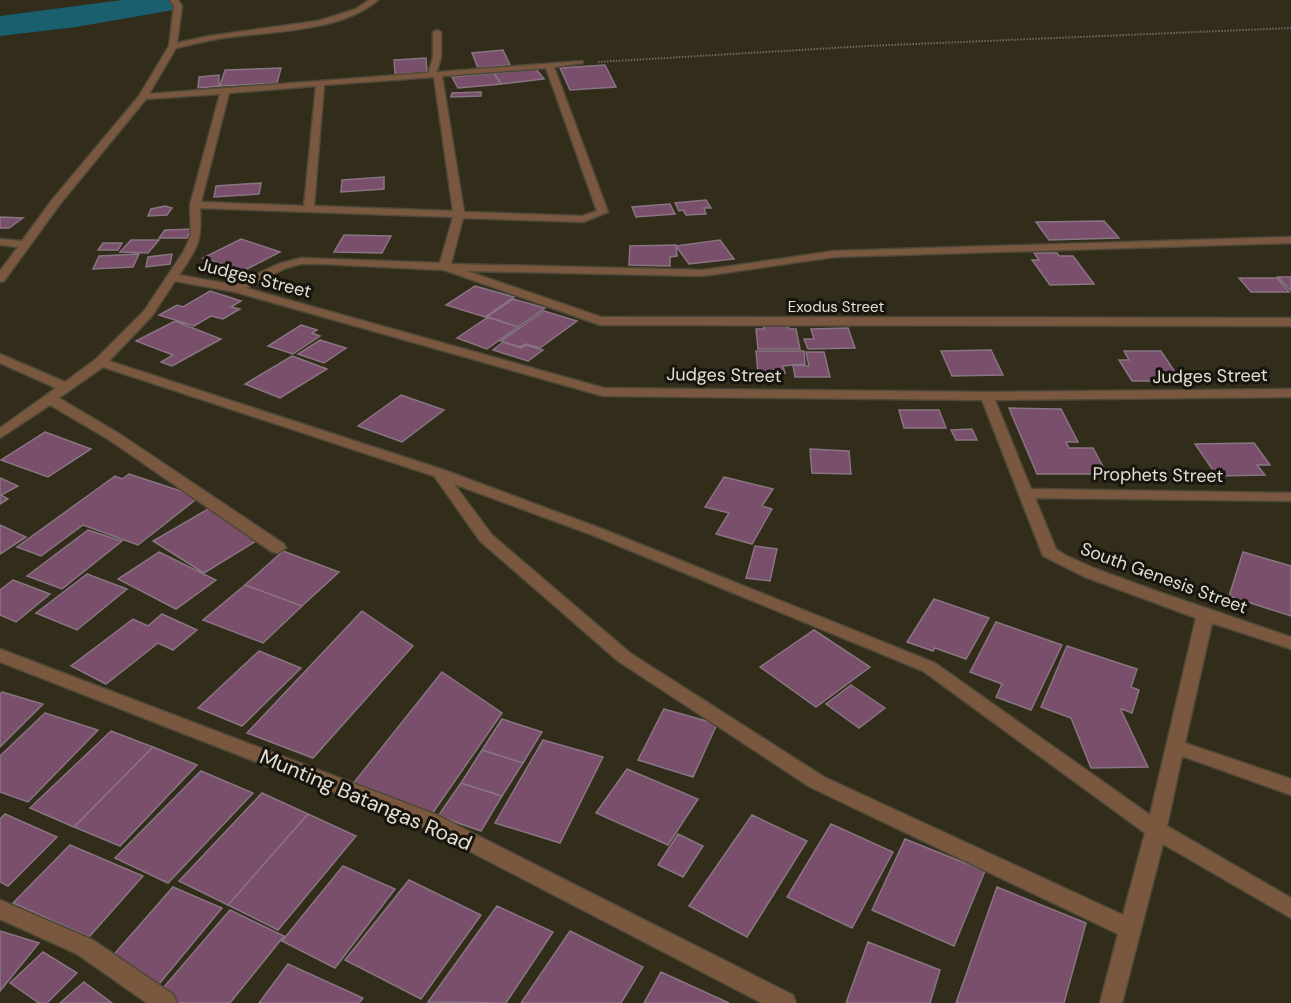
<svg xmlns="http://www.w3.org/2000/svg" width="1291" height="1003" font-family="'DM Sans',sans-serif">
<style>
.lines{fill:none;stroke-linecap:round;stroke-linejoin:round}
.river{fill:#195f6e;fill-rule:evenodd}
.building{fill:#794f6c;stroke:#897582;stroke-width:1.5}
.service-casing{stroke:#4e4838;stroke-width:3}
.minor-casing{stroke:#4e4838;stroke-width:3}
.tertiary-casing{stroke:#4e4838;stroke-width:3}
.path{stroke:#706b5c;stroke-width:2;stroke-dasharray:1.5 1.5;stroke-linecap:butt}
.service{fill:#7a583f;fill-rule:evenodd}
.minor{fill:#7a583f;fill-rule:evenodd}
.tertiary{fill:#7a583f;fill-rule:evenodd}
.labels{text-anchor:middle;stroke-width:6;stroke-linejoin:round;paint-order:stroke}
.far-street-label{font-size:15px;fill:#e2ded3;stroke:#17150d}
.street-label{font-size:18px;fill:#e2ded3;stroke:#17150d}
.near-street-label{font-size:21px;fill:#e2ded3;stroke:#17150d}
</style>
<rect width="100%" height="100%" fill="#322c1b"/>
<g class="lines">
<path class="river" d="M122,0H175L178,3L173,10L162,12L76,27L0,36V16Z"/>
</g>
<path class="building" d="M503,50L510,65L478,68L472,53Z
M426,58L427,72L395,74L394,60Z
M605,65L616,87L570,90L560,68Z
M281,68L277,83L220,86L225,70Z
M536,69L544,79L501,84L494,73Z
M494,73L501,84L458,88L452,77Z
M219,75V86L198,88L199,77Z
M481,92V96L451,97L452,93Z
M384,177V189L341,192L342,180Z
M261,183L259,194L214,197L216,186Z
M706,200L711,208H704L706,214L686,215L683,210L679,211L675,203Z
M670,204L675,214L636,217L632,207Z
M165,206L172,208L167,215L148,216L151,209Z
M0,217L23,218L9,228H0Z
M1104,221L1119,238L1049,240L1036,222Z
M192,229L187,238H159L165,230Z
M344,235L391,236L382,253L334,252Z
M241,239L280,252L243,271L203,258Z
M131,240H159L148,253L120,252Z
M720,240L734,259L689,264L676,246Z
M103,243H122L118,250H98Z
M676,245L677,256L670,257V266L629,265L630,246Z
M1034,253H1057L1059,256H1073L1094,284L1050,285L1032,260H1039Z
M139,254L133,267L93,269L99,256Z
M172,254L170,264L146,267L148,257Z
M1278,277H1291V291Z
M1239,278H1277L1289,292H1251Z
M475,286L514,297L485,317L446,305Z
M210,291L241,301L231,307L240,309L223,319L211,316L194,326L159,315L177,305L183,307Z
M513,299L545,308L518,327L487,317Z
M544,311L577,321L540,348L526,344L520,347L501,341Z
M488,317L518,327L487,349L457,338Z
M175,321L221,339L172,366L161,362L173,355L136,341Z
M301,325L317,330L312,333L320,336L293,354L268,346Z
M763,325H788L789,329H796L800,349H758L756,329H764Z
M848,328L855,348L808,349L804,339H814L811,329Z
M320,340L346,348L324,363L298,354Z
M503,342L521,348L526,345L543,350L528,361L493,350Z
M991,350L1003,375L952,376L941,351Z
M756,351H804L805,364L783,366L785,373H758Z
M1124,351H1161L1181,381H1132L1119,360H1129Z
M806,352H824L830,377H795L793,365L809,366Z
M292,356L327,369L280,398L245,384Z
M401,395L444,410L402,442L358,426Z
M1009,408L1061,409L1078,442H1066L1069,448H1093L1107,474H1037Z
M899,410H939L946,428H904Z
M972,429L977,440H956L951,430Z
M45,432L91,449L48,477L1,460Z
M1254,443L1270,465H1257L1265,475L1217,476L1195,444Z
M810,449L849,451L851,474L812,473Z
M129,474L199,497L138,545L83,525L41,556L17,547L115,476L122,479Z
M724,477L773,489L762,506L772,509L752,544L716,534L729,513L705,507Z
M0,478L18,486L1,495L8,499L0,504Z
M210,508L261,538L204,573L153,541Z
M0,525L26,537L0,554Z
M88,530L122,541L62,589L27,576Z
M755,546L777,549L770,581L746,578Z
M283,551L339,572L302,606L245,585Z
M159,552L216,580L176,609L118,579Z
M1243,552L1291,566V616L1229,596Z
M87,574L127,589L77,630L36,613Z
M13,580L50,594L16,622L0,615V590Z
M245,585L302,606L263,643L203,620Z
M934,599L989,618L966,659L935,648L933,651L907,642Z
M362,611L413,646L313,758L247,733Z
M162,614L197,630L173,650L158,643L106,684L71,666L133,619L148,626Z
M996,622L1062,645L1031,710L996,697L1002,684L970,672Z
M814,630L870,667L816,707L760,667Z
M1067,646L1137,669L1131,687L1139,690L1132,713L1122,709L1121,710L1148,767L1091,768L1071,718L1041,707Z
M259,651L301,668L242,726L198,708Z
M442,672L502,713L432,814L352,785Z
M851,685L885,708L859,728L826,704Z
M2,692L43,704L0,747V694Z
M664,709L717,724L693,777L638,760Z
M45,713L98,730L28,802L0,792V756Z
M502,719L542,732L523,763L482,750Z
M111,731L153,747L74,827L30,808Z
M543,740L603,757L560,843L495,823Z
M153,747L197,765L120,846L74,827Z
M482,750L523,763L502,796L461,783Z
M627,769L698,799L668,845L596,813Z
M201,771L253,793L168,883L115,858Z
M461,783L502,796L481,831L438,816Z
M262,793L308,814L228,905L179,881Z
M5,814L57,837L8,886L0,882V819Z
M308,814L356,836L278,930L228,905Z
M752,815L807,841L747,937L689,906Z
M831,824L893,852L852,928L787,897Z
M678,834L703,846L683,877L658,865Z
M905,839L985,871L954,946L872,910Z
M70,845L143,876L89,937L13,903Z
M343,866L395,889L335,968L282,941Z
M409,880L481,915L421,999L345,960Z
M173,887L222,908L159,984L109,960Z
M997,887L1086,923L1064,1003H956Z
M497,906L553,932L506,1003L428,1002Z
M230,910L284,936L230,1003H175L158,994Z
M0,931L39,943L0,991Z
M570,931L643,967L621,1003H521Z
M868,942L940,970L930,1003H846Z
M43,952L77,973L47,1003H39L10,983Z
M288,964L363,998L359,1003H259Z
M661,972L729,1003H644Z
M84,982L112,1003H60Z"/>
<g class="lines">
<defs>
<path id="service" d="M437,30L441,32V57L436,74L432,76L428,74L433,57V32Z"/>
<path id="minor" d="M170,0H178L182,6L177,43L209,36L318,21L356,9L369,0H378C342,31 276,31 231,37C212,39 194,44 176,48L149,94L582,61L583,63L554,67L608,212L583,222L463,218L451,264L703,270L834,251L1291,237V243L834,257L703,276L467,271L601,317L1291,318V326L600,325L444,270L323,264H301L286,268L246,288L604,388L987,392L1291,389V397L995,400L1031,489L1291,493V501L1035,498L1056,549L1065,555L1096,569L1159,592L1291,637V649L1212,623L1185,743L1291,779V795L1182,756L1167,826L1291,898V918L1163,844L1122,1003H1100L1118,934L810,787L618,661L480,541L434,476L103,367L59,398L118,433L284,544L286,548L278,553L272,552L108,439L50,405L0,438V428L56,388L0,363V354L65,382L96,359L144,311L184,251L191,235L190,205L220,94L146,99L60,204L4,281L0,282V271L18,247L0,245V239L22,241L52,200L139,96L169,46L174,6ZM546,68L597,211L582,216L464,212L442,76ZM434,77L453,211L314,206L324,85ZM316,86L304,206L201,202L229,93ZM200,208L453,217L440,263L301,258L278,264L235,285L179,275C198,247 202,242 200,208ZM175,281L235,292L603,396L982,400L1043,556L1085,577L1196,618L1150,815L935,663L605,530L444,470L109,361L152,316ZM454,484L595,536L923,671L1145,833L1123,915L824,777L630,653L492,535Z
M0,900L93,940L174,995L177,1003H147L77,954L0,919Z"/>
<path id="tertiary" d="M0,649L437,815L793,995L796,1003H762L423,827L0,662Z"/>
</defs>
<use href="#service" class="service-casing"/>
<use href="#minor" class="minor-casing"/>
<use href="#tertiary" class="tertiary-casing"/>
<path class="path" d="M598,62L867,46L1291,28"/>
<use href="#service" class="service"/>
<use href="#minor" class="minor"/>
<use href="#tertiary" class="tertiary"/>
</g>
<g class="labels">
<g class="far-street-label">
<text x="836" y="312">Exodus Street</text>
</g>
<g class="street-label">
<text transform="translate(255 278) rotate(14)" y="6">Judges Street</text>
<text transform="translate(724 375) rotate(1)" y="6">Judges Street</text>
<text transform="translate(1210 376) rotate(-1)" y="6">Judges Street</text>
<text transform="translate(1158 475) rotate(1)" y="6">Prophets Street</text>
<text transform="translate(1164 578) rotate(20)" y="6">South Genesis Street</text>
</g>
<g class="near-street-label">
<text transform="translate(366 800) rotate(23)" y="7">Munting Batangas Road</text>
</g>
</g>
</svg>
